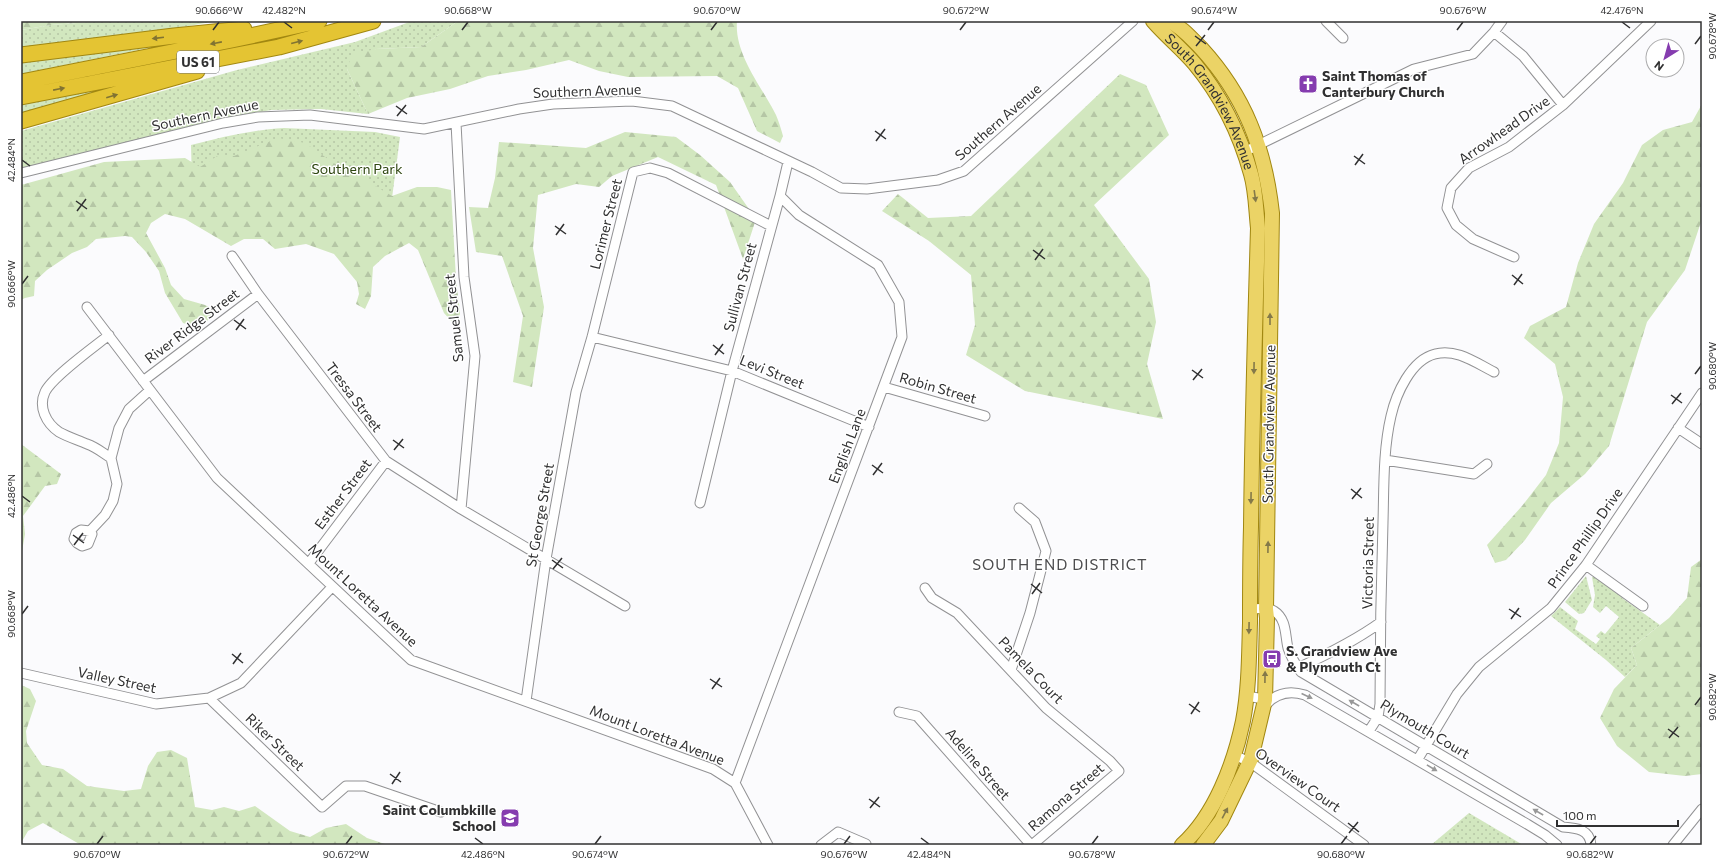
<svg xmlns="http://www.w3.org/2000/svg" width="1723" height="866" font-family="Commissioner,sans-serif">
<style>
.grass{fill:url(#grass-dots)}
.forest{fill:url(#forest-firs)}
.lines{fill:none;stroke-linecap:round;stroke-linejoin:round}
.minor-casing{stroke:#929294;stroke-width:11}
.primary-casing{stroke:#a18711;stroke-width:16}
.trunk-casing{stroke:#a18711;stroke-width:17}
.minor{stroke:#fff;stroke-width:9}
.primary{stroke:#ebd366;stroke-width:14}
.trunk{stroke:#e4c433;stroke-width:15}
.oneway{fill:#817332}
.oneway2{fill:#847949}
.oneway3{fill:#989898}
.ticks{fill:none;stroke:#303031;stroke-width:1.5}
.labels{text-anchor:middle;stroke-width:3;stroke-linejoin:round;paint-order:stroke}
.shield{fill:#fff;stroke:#6e6e6f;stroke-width:1}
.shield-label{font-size:13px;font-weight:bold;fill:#303031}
.poi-label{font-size:14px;font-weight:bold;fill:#303031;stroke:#fff;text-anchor:start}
.street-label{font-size:14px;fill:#303031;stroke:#fff}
.park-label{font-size:14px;fill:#2f4711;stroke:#fff}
.neighbourhood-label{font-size:15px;letter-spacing:1px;fill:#4c4c4e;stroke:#fff}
.neatline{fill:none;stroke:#303031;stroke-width:1.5}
.ticks-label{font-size:10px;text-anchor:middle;fill:#303031}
</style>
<defs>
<pattern id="grass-dots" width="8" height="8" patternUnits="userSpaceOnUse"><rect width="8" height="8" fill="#d2e7bf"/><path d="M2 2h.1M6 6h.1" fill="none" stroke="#b5c6a5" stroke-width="1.8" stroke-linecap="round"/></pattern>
<pattern id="forest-firs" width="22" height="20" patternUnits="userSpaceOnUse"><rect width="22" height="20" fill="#d2e7bf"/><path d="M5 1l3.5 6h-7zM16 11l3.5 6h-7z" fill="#b5c6a5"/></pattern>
</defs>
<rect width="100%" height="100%" fill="#fbfbfd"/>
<path class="grass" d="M103,21H217L154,32L21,50V30L51,25Z
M412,21H458L421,47L376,49L347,69L368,114L321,109L271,110L203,123L21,169V131L237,70L355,42Z
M167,43L168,44L21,74V60Z
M127,84L21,115V104Z
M284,128L375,132L400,137L389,221L192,182L191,145C222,137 252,130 284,128Z
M1586,576L1592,600L1584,613L1579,614L1565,602Z
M1598,576L1618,591L1622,598L1660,625L1631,648L1637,665L1625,677L1606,660L1551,616L1560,607L1578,621L1575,629L1596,644L1600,639L1596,636L1601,631L1605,634L1619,617L1606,606L1600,613L1593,607L1595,595L1592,577Z
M1469,813L1523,845H1431Z"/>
<path class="forest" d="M21,21H103L51,25L21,30Z
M458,21H737C734,54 762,87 776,115C779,122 781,129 783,136L780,143L757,131L738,88L717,76L628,77L599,71L569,60L526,70L488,76L450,89L407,98L368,114L347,69L352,54L376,49L421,47Z
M1120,74L1146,85L1169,135L1094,205L1149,279L1156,322L1147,364L1163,419L1025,391L966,355L975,325L971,275L929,241L882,211L898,194L928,218L971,216Z
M1702,104V219L1685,270L1647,322L1609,446L1585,474L1551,503L1525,540L1506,560L1495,563L1487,545L1522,506L1546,475L1559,443L1563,397L1555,364L1524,338L1530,326L1566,307L1578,263L1594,224L1623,183L1642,145L1663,130L1692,122Z
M625,132L676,137L700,155L730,182L756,219L743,259L716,185L658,157L612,176L599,187L576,184L538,195L533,248L544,307L532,387L513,382L523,316L502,256L476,252L469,207L488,208L495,178L499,142L586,148Z
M278,138L305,143L338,166L359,173L372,184L392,196L417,187H437L451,190L456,279L460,312L459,321L453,323L444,313L418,250L409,243L385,256L373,267L371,296L365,309L356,304L359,294L357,282L334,254L306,244L275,249L263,239H244L231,246L185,219L165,214L151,223L146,233L165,268L171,285L184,299L205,305L217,311L206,322L196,327L183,323L165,293L159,271L146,252L132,237L125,236L96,239L87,247L72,253L47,270L35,281L34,296L25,298L21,300V185L104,162L185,158L200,167L219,155L234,156Z
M21,444L61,474L57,484L45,486L23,516L25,534L21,557Z
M1702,559V774L1685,776L1649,772L1617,746L1600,718L1614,689L1637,665L1631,648L1669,618L1687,598L1691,567Z
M21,685L30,689L36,701L26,731L27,743L42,765L63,769L87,786L124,791L141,789L148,766L157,752L171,750L187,758L195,807L212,810L224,807L239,811L255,806L290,831L310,837L326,828L346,824L367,838L388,845H81L43,823L28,831L21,843Z"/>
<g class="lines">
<defs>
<path id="minor" d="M1326,21L1343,38
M1494,32L1523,56L1563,105
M456,123L464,277L475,356L461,509
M1244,152L1414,69L1473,54L1494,32L1502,21
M21,173L223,123L258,117L310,115L424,129L519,109L553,104L632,101L672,106L812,172L841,188L867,189L938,180L964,171L1133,21
M232,256L258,294L386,461L461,509L625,606
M1514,257L1473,239L1456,225L1447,208L1451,188L1469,168L1509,147L1563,105L1651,21
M87,307L217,478L411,660L713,769L735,783L768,845
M109,335C94,347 52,377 45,392C38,407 46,423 59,432C68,437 78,440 87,444C96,447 103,453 111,458
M592,337L732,371L869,427
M143,381L258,294
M884,387L985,416
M1678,428L1702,444
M1385,460L1474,474L1487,464
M700,503L732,371L780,196
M90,531L92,534L88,544L82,546L77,543L74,539L76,533L81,530L90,531L105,515L113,501L117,484L111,458L119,428L129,409L150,390
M309,563L386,461
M1586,565L1643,606
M925,588L932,598L957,613L1046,708L1110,761L1119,771L1032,845
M1250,609C1257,609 1268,607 1274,611C1287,619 1285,636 1288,648C1291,657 1295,664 1301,672L1563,827C1576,828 1590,829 1591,845
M1298,668C1326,655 1355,641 1381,622
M1011,670L1030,613L1046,551L1035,522L1019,508
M21,673L156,704L209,698L241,683L332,587
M1247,696L1269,700
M209,698L322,807L346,786H365L441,812
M526,701L546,559L576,392L592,337L633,172L650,168L668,173L771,226
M1264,707C1275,693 1289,690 1305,695L1527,824L1545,835L1557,845
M899,712L917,716L1031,845
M1369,731L1378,717L1380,704C1380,643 1381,583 1383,522C1384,487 1383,450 1391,416C1396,394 1411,360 1435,354C1456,348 1476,363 1494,372
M1234,755L1250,762L1364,845
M1418,759L1457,694L1479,667L1551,608L1586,565L1702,393
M735,783L902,337L899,302L878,265L799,215L780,196L788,162
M821,845L838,832L866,844
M1673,845L1702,809"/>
<g id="primary">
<path id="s1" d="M1153,21C1166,36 1181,48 1194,63C1220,94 1240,134 1251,174C1256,191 1256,210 1258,228C1255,328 1252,428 1251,527C1250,559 1250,591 1250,623C1249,656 1249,689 1243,721C1234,764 1215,815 1182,845"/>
<path d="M1169,21C1182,27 1191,38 1201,48C1245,96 1265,149 1272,213L1266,609L1267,618L1265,700L1251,759L1221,821L1203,845"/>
</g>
<path id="trunk" d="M21,55L174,36L244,29
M21,82L232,40L319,21
M21,97L279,47L373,21
M21,121L197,71"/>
</defs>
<use href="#minor" class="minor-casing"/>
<use href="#primary" class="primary-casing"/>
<use href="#trunk" class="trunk-casing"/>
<use href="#minor" class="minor"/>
<use href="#primary" class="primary"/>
<use href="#trunk" class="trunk"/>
</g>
<defs><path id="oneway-solid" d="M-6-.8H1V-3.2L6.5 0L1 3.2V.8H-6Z"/></defs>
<g class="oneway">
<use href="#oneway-solid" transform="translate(158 38) rotate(173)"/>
<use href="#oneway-solid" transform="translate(297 42) rotate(-14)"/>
<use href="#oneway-solid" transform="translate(216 43) rotate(169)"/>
<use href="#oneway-solid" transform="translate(59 89) rotate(-11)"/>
<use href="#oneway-solid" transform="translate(112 96) rotate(-16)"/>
</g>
<g class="oneway2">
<use href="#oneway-solid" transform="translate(1255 196) rotate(82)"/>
<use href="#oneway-solid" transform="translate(1270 319) rotate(-90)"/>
<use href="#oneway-solid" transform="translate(1254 368) rotate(91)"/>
<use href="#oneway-solid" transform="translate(1251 498) rotate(91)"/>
<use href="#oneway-solid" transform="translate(1268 547) rotate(-89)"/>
<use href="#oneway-solid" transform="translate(1249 628) rotate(91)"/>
<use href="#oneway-solid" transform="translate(1265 677) rotate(-89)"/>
<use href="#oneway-solid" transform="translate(1225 813) rotate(-62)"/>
</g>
<g class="oneway3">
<use href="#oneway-solid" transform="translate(1307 696) rotate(25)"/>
<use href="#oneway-solid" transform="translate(1354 703) rotate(-150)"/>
<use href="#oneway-solid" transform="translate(1432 768) rotate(31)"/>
<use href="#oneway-solid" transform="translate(1538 812) rotate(-150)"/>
</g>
<path class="ticks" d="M284,22L292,28M1622,22L1630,28M213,30L219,22M462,30L468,22M711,30L717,22M960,30L966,22M1208,30L1214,22M1457,30L1463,22M1195,36L1206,44M1695,44L1701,36M1196,46L1205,35M396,106L407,114M397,116L406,105M875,131L886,139M876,141L885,129M1354,156L1365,164M22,160L30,166M1355,165L1363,154M76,201L87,209M77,211L86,199M555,226L566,234M556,235L564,224M1033,250L1045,259M1035,260L1043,249M1512,275L1523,284M22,284L28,276M1514,285L1522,274M234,320L246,329M236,330L244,319M713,345L724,354M715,355L723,344M1192,370L1203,378M1695,374L1701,366M1193,380L1202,369M1671,395L1682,403M1672,404L1681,393M393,440L404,448M394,450L403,439M872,465L883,473M873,475L882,463M1351,489L1362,498M22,496L30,502M1352,499L1361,488M73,535L84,543M74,545L83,533M552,560L563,568M553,569L562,558M1031,584L1042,593M1032,594L1040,583M1509,609L1521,617M22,614L28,606M1511,619L1519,608M232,654L243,663M233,664L241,653M710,679L722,687M712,689L720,678M1189,704L1200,712M1695,705L1701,697M1191,714L1199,702M1668,729L1679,737M1669,738L1678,727M390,774L401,782M392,784L400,772M869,799L880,807M870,808L879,797M1348,823L1359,832M1349,833L1358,822M475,838L483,844M921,838L929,844M97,844L103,836M346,844L352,836M595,844L601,836M844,844L850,836M1092,844L1098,836M1341,844L1347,836M1590,844L1596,836"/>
<defs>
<symbol id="church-square" viewBox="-11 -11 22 22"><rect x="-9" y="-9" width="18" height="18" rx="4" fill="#853caf" stroke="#fff"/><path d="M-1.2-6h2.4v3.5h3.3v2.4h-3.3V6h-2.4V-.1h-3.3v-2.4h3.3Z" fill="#fff"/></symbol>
<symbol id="bus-square" viewBox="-11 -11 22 22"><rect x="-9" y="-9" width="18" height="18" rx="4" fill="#853caf" stroke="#fff"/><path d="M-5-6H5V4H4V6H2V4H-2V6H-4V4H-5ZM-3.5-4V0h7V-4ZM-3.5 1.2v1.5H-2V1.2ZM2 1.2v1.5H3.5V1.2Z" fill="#fff"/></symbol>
<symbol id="school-square" viewBox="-11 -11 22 22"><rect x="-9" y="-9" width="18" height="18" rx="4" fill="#853caf" stroke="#fff"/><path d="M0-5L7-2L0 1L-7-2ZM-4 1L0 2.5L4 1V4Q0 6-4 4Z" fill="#fff"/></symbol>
</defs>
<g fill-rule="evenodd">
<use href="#church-square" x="1297" y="73" width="22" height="22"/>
<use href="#bus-square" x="1261" y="648" width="22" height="22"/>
<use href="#school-square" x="499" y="807" width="22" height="22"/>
</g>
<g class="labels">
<rect class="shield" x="177" y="51" width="42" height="22" rx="3"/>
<g class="shield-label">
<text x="198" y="67">US 61</text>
</g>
<g class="poi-label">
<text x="1322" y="81">Saint Thomas of<tspan x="1322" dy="16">Canterbury Church</tspan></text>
<text x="1286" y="656">S. Grandview Ave<tspan x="1286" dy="16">&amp; Plymouth Ct</tspan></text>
<text x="496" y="815" text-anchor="end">Saint Columbkille<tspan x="496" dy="16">School</tspan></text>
</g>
<g class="street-label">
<text transform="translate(587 91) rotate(-2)" y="5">Southern Avenue</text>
<text dy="5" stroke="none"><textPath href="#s1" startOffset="100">South Grandview Avenue</textPath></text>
<text transform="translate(205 115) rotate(-12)" y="5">Southern Avenue</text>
<text transform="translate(998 122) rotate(-41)" y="5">Southern Avenue</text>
<text transform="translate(1504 130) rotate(-35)" y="5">Arrowhead Drive</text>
<text transform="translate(606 224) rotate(-76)" y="5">Lorimer Street</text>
<text transform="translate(740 287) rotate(-75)" y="5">Sullivan Street</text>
<text transform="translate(454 318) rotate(-96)" y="5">Samuel Street</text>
<text transform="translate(192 326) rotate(-37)" y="5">River Ridge Street</text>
<text transform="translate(772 372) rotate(22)" y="5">Levi Street</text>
<text transform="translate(938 388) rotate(16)" y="5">Robin Street</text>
<text transform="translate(354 397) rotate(53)" y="5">Tressa Street</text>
<text transform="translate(1269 424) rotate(-89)" y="5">South Grandview Avenue</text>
<text transform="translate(847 446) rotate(-69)" y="5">English Lane</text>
<text transform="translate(343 494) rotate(-53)" y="5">Esther Street</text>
<text transform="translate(540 515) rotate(-80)" y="5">St George Street</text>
<text transform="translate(1585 538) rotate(-55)" y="5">Prince Phillip Drive</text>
<text transform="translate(1368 563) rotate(-89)" y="5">Victoria Street</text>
<text transform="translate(363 595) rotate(43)" y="5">Mount Loretta Avenue</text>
<text transform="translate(1031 670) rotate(46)" y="5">Pamela Court</text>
<text transform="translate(117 680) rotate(12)" y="5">Valley Street</text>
<text transform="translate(1425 729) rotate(31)" y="5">Plymouth Court</text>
<text transform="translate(657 735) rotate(21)" y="5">Mount Loretta Avenue</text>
<text transform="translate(275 742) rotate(44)" y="5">Riker Street</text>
<text transform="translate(978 764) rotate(49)" y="5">Adeline Street</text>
<text transform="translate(1298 780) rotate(35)" y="5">Overview Court</text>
<text transform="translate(1066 797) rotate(-41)" y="5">Ramona Street</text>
</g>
<g class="park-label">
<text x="357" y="174">Southern Park</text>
</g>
<g class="neighbourhood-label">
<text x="1060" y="570">SOUTH END DISTRICT</text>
</g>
</g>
<rect width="1723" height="866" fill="none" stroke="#ffffff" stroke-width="44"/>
<g transform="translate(1665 58) rotate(217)"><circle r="19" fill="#ffffff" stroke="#acacad"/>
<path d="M0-3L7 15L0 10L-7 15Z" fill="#853caf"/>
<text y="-6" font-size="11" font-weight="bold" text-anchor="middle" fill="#303031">N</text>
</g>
<path d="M1557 820v6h121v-6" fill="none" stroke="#303031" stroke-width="2"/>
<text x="1563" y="820" font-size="12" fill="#303031" stroke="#ffffff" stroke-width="3" paint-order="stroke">100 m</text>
<rect x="22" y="22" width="1679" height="822" class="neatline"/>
<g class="ticks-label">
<text x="219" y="14">90.666°W</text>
<text x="284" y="14">42.482°N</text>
<text x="468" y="14">90.668°W</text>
<text x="717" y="14">90.670°W</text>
<text x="966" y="14">90.672°W</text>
<text x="1214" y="14">90.674°W</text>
<text x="1463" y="14">90.676°W</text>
<text x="1622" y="14">42.476°N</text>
<text transform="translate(1712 36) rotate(-90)" y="4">90.678°W</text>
<text transform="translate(11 160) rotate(-90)" y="4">42.484°N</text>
<text transform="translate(11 284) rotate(-90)" y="4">90.666°W</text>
<text transform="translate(1712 366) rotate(-90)" y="4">90.680°W</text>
<text transform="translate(11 496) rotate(-90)" y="4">42.486°N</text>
<text transform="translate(11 614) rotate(-90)" y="4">90.668°W</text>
<text transform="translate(1712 697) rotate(-90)" y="4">90.682°W</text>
<text x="97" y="858">90.670°W</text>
<text x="346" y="858">90.672°W</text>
<text x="483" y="858">42.486°N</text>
<text x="595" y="858">90.674°W</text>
<text x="844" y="858">90.676°W</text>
<text x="929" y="858">42.484°N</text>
<text x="1092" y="858">90.678°W</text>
<text x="1341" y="858">90.680°W</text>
<text x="1590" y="858">90.682°W</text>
</g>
</svg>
